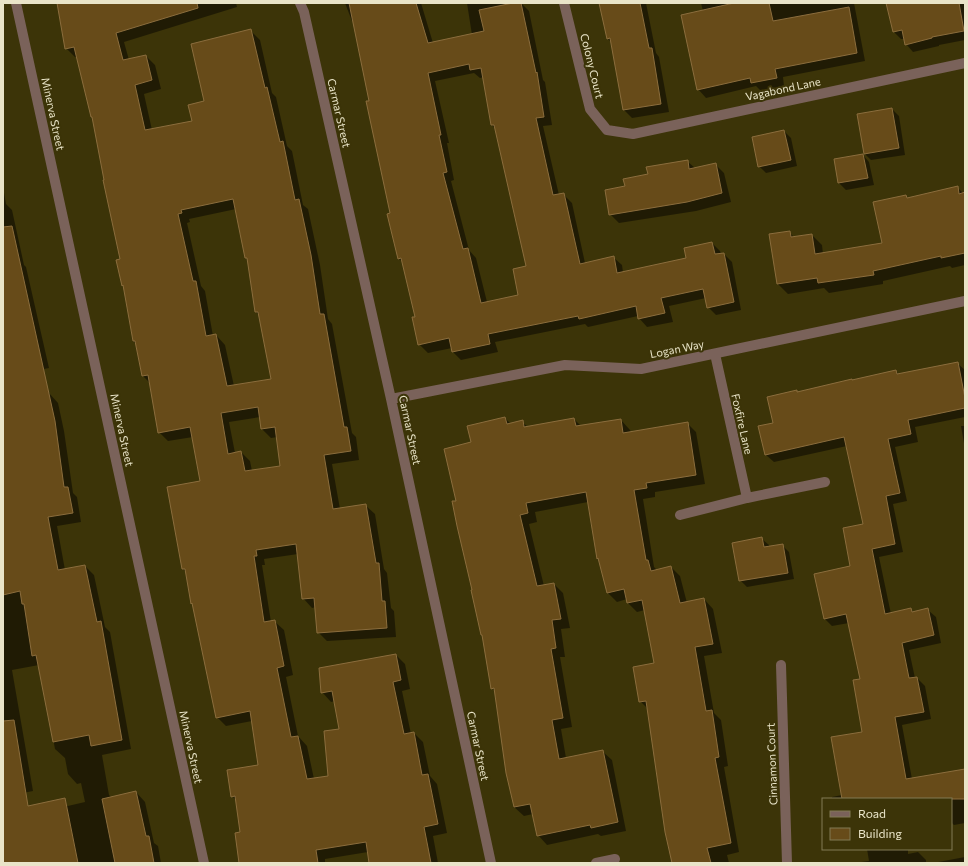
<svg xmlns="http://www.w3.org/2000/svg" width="968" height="866" font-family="Commissioner,sans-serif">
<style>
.shadow{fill:#0007;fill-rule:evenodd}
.building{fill:#674b19;stroke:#8b6d3d;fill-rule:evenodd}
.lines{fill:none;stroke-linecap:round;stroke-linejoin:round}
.lane{stroke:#7a625a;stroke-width:10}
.street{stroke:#7a625a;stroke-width:10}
.labels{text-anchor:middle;stroke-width:4;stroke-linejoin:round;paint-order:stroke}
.street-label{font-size:11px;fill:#e9e4c8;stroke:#3c3408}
</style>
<rect width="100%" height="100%" fill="#3c3408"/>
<path class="shadow" d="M58,3H236L237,7L124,42L129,60L146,56L155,65L161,89L144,94L152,130L193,122L251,31L260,40L272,93L276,97L287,146L292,151L303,205L308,209L320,265L328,319L332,324L352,433L356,437L359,460L332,464L340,509L365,505L375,514L384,569L387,573L391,608L394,611L396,637L327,641L318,632L316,607L312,608L303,598L298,554L264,559L265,565H262L271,622L274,621L284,630L293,675L286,677L298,736L307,746L314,779L329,777L341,730L335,701L331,702L322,692L396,655L405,664L410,689L402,691L411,734L414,733L423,742L430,776L437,784L447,833L433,836L438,863H371L368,852L325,859V863H240L242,833L237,801L232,796L259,765L252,721L226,726L217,717L194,605L192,603L187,573L183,569L201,482L193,437L168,441L159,432L150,383L143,376L136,344L133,341L124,287L123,285L121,260L93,118L92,117L78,57H75L66,48ZM236,209L246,257L248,259L256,312L260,316L272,380L234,386L225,345L216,335L213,336L205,291L201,286L187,223L190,222L189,219ZM260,417L262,429L271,438L278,437L281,466L252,471L250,461L241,452L235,453L229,422Z
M345,3H421L433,43L472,35L467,3H521L529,11L543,80L545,82L552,125L543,126L559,195L563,194L572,203L585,263L613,257L622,265L623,272L687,259L712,243L720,251L721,254H724L732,262L741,310L716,315L708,307L706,298L669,306L673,322L647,327L639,318L638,316L588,327L585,324L495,342L498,352L461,360L452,351V348L428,353L419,344L416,317L403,262L399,259L388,215L391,214L370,102L354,23L352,21ZM474,73L480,78L484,77L492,125L496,130L527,267L519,296L487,302L476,258L469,250L451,181L454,180L447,143H449L435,81Z
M600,3H646L656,53L659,57L669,112L632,118L624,110L612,43L608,39Z
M701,3H854L865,61L783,77L784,86L760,90L756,86L706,98L698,89L703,11Z
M887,3H965V40L939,45V46L913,52L906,44L904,39H901L894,32Z
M892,109L899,116L905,155L871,160L865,154Z
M784,131L791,138L797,166L766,173L759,166Z
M863,155L869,162L874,185L846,190L839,183L835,160Z
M687,161L695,168L715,164L724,173L731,202L696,211L619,223L610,214L626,187L649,175Z
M3,187L6,204L12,210L24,265L26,267L49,368L3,377Z
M957,187L964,194L965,193V265L952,268L950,266L883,281V284L829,293L824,288L788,294L778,284L789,232L795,238L812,235L822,245L823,254L883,244L906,196L908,198Z
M957,363L965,370V417L915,427L918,442L895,447L907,501L893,504L903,552L879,557L891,614L911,609L914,613L928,610L936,617L941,643L909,650L915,678H917L925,686L931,719L902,725L912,779L965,771V823L954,825L951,822V799H832V797L842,795L863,733L861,679L849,623L832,626L825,619L852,567L864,525L847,446L774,462L766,455L774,423L796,391L798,393L853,381L896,371L899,374Z
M49,393L58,403L64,431L73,493L77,497L81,522L57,526L65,570L85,566L94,575L105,627L110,632L131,749L102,755L109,795L112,798L136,792L145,802L154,843L158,846L161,863H3V821L85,802L81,783L77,784L68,774L65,758L55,749L39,665L12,670L33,791L3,797V403Z
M505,418L511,424L522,422L528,427L574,419L581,426L621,420L630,430L631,432L687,423L696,432L705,484L655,492V497L643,499L654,567L657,570L671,567L680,576L687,603L704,599L713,609L722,653L704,656L714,713L721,720L728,766L724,767L739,852L727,855L729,863H674L648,709L640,701L656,664L645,610L637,612L628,603L627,599L617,602L608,593L599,560L597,558L588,502L535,512L537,522L529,524L544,586L554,584L563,593L570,628L561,629L565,657H560L572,727L561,729L566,758L602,751L612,760L626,831L601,836L598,834L547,845L538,835L533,814L524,816L514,807L495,691L492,688L484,637L481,635L458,502L472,443Z
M961,426H965V449Z
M762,539L769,545V548L782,545L789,552L794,579L747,587L740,580Z
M867,849H908V854L918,852L926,860V863H854L869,861Z
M965,857V863H933Z"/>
<path class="building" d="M57,3H197L198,8L116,33L123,60L146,55L152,80L135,85L145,130L192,121L188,105L204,101L191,44L251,29L265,88L267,87L280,142L283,141L295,200L299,199L311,255L320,314H324L344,427H347L351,451L324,455L333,509L366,504L376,563H379L382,601H385L387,628L317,633L314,598L302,599L296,544L256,550L257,556H254L264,622L275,620L284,666L277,668L291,737L298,736L307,779L328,776L324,731L339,729L332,691L321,693L319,668L396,654L401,680L393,682L404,734L414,732L422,775L428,774L438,824L424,827L431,863H369L366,842L316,850L318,863H239L235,833L240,832L235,796L231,797L227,770L258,765L250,711L216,718L192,603L191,604L185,569H182L167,487L200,481L190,427L158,433L148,375L142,376L135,341H133L123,285L122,286L116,260L120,259L103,180H104L92,117H91L74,47L65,49ZM233,199L245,258H247L255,312H258L271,379L227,386L216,334L206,336L196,281H193L178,214L182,213L181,210ZM258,407L261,429L275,427L280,466L245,471L241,451L228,454L221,413Z
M349,3H416L428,43L484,31L479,10L513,3H521L536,73L537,72L544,117L536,118L553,195L564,193L580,264L614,256L617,273L686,258L684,248L712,242L715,254L724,253L734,302L707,308L703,289L661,298L665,313L638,319L636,306L579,319L578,316L488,334L490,344L452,352L449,338L418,345L412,317H415L401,258L398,259L387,214L390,213L366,101H369ZM469,64L470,70L481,68L491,125H494L526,266L513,269L518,295L481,303L468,248L463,249L443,173L447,172L439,135H441L428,73Z
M599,3H640L649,48H652L661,104L623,110L610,38L607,39Z
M734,3H769L773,21L849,7L857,53L775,69L777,78L751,83L750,78L697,90L681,15Z
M886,3H959L964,31L932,37V38L905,45L902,30L893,32Z
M892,108L899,148L864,154L857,114Z
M784,130L791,160L758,167L752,137Z
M863,154L868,178L838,183L834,159Z
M688,160L689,169L716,163L722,193L687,202L609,215L605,190L625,186L623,179L648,174L646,167Z
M958,186L959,194L965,192V253L941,258V256L873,271L874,275L818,283L817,278L777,284L769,234L790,231L791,237L812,234L815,254L882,243L873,202L906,195L907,198Z
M12,226L55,421L64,487H68L73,513L48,517L58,570L85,565L97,622L101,621L122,740L91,746L89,735L53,742L36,655L32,656L24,604H22L20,591L3,595V227Z
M958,362L965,398V408L908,420L911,434L888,439L900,493L886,496L895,544L872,549L885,614L911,608L912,612L928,608L934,635L902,643L909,678L917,677L924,712L895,717L906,779L965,769V799H842L831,737L862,732L853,680L860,679L846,614L824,619L814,574L850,566L843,528L863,524L844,437L765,455L758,426L773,423L767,397L797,390V392L852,379V380L896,370L897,374Z
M505,417L507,424L523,420L524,427L574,418L576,426L621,419L623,433L688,422L696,475L646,483L647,488L634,490L646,560H648L651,571L671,566L680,603L704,598L713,644L695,647L706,711L712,710L719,757L715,758L731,843L707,848L711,863H672L665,832L646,701L639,702L633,667L654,663L642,600L627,603L624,589L607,593L598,558L597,559L586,492L526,503L528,513L520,515L537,586L554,583L561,619L552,620L556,648L551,649L563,718L552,720L559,759L603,750L618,822L591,828L590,825L537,836L530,804L514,807L506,773L494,688L491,689L482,635H481L471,590H472L457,526L452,501H456L444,449L471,442L467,426Z
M762,537L764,547L783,544L788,573L739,581L732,543Z
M14,720L28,806L65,798L78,863H3V721Z
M136,791L146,836H149L154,863H115L102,799Z"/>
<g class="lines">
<path class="lane" d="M564,3L590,109L607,130L633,134L965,63"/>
<path class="street" d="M16,3L204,863
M300,3L304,12L391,399L491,863
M715,354L747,498
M391,399L565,365L641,369L965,301
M680,515L747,498L825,482
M781,665L787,863
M596,863L615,859"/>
</g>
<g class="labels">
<g class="street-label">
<text transform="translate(592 66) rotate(76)" y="4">Colony Court</text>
<text transform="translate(783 89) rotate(-12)" y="4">Vagabond Lane</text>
<text transform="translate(339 113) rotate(77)" y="4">Carmar Street</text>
<text transform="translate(53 114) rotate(78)" y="4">Minerva Street</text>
<text transform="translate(677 349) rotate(-11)" y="4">Logan Way</text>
<text transform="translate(742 424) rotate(77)" y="4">Foxfire Lane</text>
<text transform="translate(122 430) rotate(78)" y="4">Minerva Street</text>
<text transform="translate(410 430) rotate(78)" y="4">Carmar Street</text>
<text transform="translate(478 746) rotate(78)" y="4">Carmar Street</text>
<text transform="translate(191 747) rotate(78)" y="4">Minerva Street</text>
<text transform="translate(772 764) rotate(-92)" y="4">Cinnamon Court</text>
</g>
</g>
<rect width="968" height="866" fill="none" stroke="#e9e4c8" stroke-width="8"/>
<rect x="822" y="798" width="130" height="52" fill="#3c3408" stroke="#817a55"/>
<rect x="830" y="811" width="20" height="6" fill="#7a625a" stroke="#817a55"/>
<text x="858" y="818" font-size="12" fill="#e9e4c8">Road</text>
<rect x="830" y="828" width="20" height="12" fill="#674b19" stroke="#817a55"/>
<text x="858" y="838" font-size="12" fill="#e9e4c8">Building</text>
</svg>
